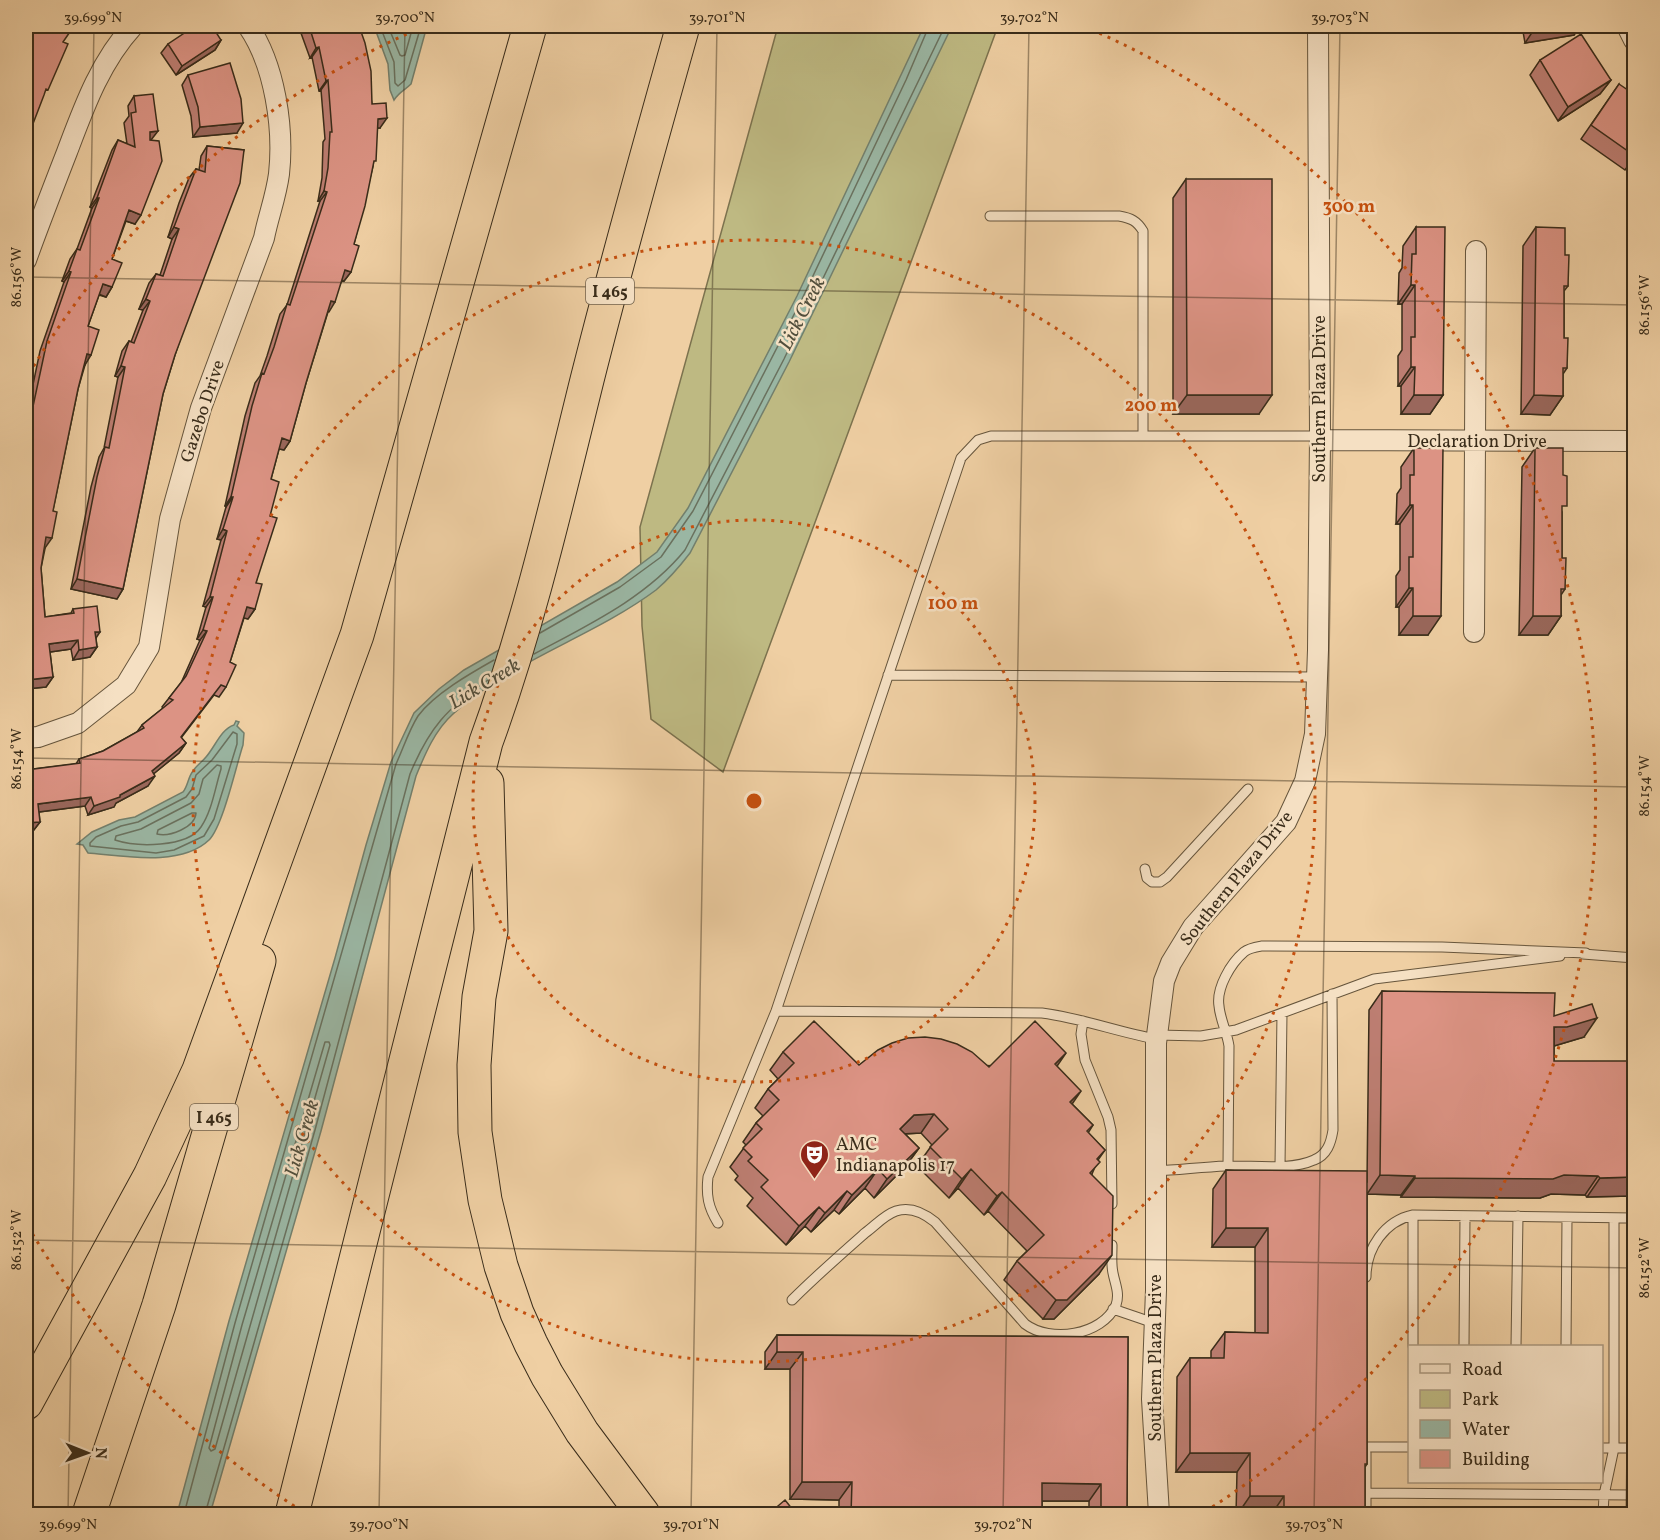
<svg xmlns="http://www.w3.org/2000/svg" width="1660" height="1540" font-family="Vollkorn,serif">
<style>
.green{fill:#beb982;stroke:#7c724e;stroke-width:1.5}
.water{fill:#9ab6a3;stroke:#737f6c;stroke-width:1.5}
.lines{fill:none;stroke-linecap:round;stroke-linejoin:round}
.shore{stroke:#6a715e;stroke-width:1.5}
.service-casing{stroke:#66553c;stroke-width:11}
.minor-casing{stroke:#66553c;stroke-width:22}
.motorway-casing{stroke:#392c1a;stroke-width:35}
.service{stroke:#f5e0c3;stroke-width:9}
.minor{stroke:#f5e0c3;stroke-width:20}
.motorway{stroke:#efcfa3;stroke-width:33}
.wall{fill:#bd7e72;stroke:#392c1a;stroke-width:1.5}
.shaded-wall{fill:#9a675c;stroke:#392c1a;stroke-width:1.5}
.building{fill:#dc9384;stroke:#392c1a;stroke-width:1.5}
.ticks{fill:none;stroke:#392c1a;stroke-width:1.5;stroke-opacity:0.45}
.ring{fill:none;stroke:#c5500f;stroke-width:3;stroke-dasharray:3 6}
.labels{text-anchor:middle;stroke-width:5;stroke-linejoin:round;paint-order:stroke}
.shield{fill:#f5e0c3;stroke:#71624d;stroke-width:1.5}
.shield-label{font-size:16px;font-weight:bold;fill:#392c1a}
.street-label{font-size:18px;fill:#392c1a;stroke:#f5e0c3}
.poi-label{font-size:18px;fill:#392c1a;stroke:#f5e0c3;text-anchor:start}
.water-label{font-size:20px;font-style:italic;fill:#514e3c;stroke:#f5e0c3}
.centre{fill:#c5500f;stroke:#f5e0c3;stroke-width:3}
.ring-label{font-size:18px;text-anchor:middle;font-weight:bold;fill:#c5500f;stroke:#f5e0c3;stroke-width:5;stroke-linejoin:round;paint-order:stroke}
.neatline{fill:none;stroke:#392c1a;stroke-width:2}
.ticks-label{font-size:15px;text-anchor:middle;fill:#392c1a}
</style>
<rect width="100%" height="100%" fill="#efcfa3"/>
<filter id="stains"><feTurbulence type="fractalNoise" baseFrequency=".00333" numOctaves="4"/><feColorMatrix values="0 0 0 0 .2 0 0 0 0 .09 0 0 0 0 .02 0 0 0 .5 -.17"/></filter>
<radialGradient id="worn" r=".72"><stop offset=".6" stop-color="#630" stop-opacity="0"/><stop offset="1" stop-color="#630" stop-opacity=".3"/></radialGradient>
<path class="green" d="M778,26H998L723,772L651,719L642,626L640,527Z"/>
<path class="water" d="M374,26H427L411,84C405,90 399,92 394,100L390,90L388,64Z
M924,26H952L789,362L690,553C680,566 669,579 656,590C593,637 512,660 453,714C435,730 425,754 416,776L321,1131L210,1514H177L229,1321L335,958L366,845L391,762L414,713L439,689L464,670L617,582L657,552L688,508L797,296Z
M236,721L239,722L237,726L244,733L243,745C236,766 223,826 209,840C181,867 123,856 88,853L83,845L77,844L92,832L119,820L135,817L183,792C188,786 188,777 193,771C196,766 202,762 206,757C215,747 221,729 234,725Z"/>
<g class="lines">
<path class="shore" d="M380,26L394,62L395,83L398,86L405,80L421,26
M388,26L400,55L402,56L405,55L413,26
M540,633L620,587L661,557L693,511L802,299L906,80L929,26
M534,654C588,625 646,598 685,550L784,359L945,26
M233,732L237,734V744L214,819L204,836L174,850L156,853L90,846V843L96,837L121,826L138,822L186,797L192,789L196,775L212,760Z
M217,765L221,766V769C215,788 212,811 201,827C187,848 136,847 115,840L116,836L141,829L191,803L199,794L203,779Z
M192,813H196C195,828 169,837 157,834L158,830Z
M325,1042H329L330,1045L215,1449L211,1451L209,1448L242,1325Z
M184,1514L235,1323L396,764C403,749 409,730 418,716C434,694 471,673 494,660
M205,1514L315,1130L410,774C429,728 447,708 488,680"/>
<defs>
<path id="service" d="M990,216H1119C1131,218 1137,221 1143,231V436
M888,675L1317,677
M1145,869L1147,878L1152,882H1160L1167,877L1248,789
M1583,954L1634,958
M776,1011L1042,1013C1081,1018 1118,1032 1156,1039
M1083,1021L1081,1034L1085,1060L1108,1117L1111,1130L1112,1204
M1157,1035L1201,1036L1236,1030L1374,979L1560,956
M1228,1166L1229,1046C1227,1032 1220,1019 1219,1006C1216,988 1231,963 1244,952C1249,948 1256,947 1262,946L1442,947L1586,953
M1280,1166L1282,1013
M1156,1171C1179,1170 1202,1167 1226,1166C1252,1165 1290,1171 1314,1160C1327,1155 1331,1143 1333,1130L1332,994
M1413,1215V1346
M718,1223C708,1207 706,1195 708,1177L776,1011L961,458L978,440L991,436H1320
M1366,1277C1366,1248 1385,1221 1413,1215L1634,1218
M792,1300C816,1276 840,1255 865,1233C875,1226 884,1215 896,1211C911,1206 924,1213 935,1222L1025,1324C1050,1343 1102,1336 1116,1305C1120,1293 1115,1284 1113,1273C1111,1264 1112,1254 1112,1245
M1113,1309L1154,1323
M1464,1346L1465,1216
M1516,1346L1518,1216
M1566,1346L1567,1218
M1366,1447H1410
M1602,1448H1634
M1366,1493L1634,1495
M1366,1514V1453
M1603,1514L1604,1495L1614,1448V1218"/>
<path id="minor" d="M1627,26L1634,40
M26,260C39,224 53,188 67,152C84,107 100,62 133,26
M1320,440L1634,441
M1474,632L1476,251
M26,738L38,737L78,723L126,685L149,647L170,519L201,408L264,238C268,217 276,197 279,174C284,128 275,65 248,26
M1159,1514L1152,1399L1156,1290V1043L1164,981L1171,963L1193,927L1286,822L1305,781L1315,734L1318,650L1320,436L1318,26"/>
<path id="motorway" d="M487,783L491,931L479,997L474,1065L475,1132L485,1200L501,1266L517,1313L531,1344L547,1375L582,1432L643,1514
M26,1403L150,1176L199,1070L357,635L530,26
M89,1514L159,1305L259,961
M292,1514L486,742C529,624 557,501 587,380C617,261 650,143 683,26"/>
</defs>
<use href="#service" class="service-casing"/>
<use href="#minor" class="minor-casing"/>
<use href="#motorway" class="motorway-casing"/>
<use href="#service" class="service"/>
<use href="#minor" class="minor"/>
<use href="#motorway" class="motorway"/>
</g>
<path class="wall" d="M301,26H359L372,104L380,128H377L373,166L354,244L351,272L344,281L342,280L328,312L306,383L290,441L284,450L279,449L271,479L270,516L256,583L255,609L248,619L244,618L230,662L226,687L219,697L214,695L181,738L186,743L179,753L153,774L148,786L116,803L114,807L88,815L85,806L39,812L40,822L33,831L26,832V770L76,764L79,759L103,751L137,732L142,725L163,708L162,707L169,698L181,683L200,640L197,639L206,607L203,606L221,540L217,539L226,507L225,506L245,416L255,383L260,376L267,356L280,314L287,305L320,201H318L322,178L323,142L325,139L321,90L319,91L312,57L310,58L301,33L303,30Z
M1522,26H1580L1574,35L1525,43Z
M221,40L215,50L176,75L161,53L168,44Z
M1540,60L1611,80L1600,94L1558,121L1530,75Z
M188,75L237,133L193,137L191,116L182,85Z
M1619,84L1635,156L1625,170L1581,139Z
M134,96L151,140L135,224L126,221L112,259V287L106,297L99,295L88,326L85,365L78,389L41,568L45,617L71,613L73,609L96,638L97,647L90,657L73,660L71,649L50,652L53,677L46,687L26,689V418L40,351L64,282L62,281L70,259L77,249L92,208L90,207L112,150L118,140L127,144L124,123L129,116L128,106Z
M207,146L244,150L175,355L163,394L123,589L117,599L71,589L91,487L99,457L104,448L118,377L115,376L122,351L129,341L131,342L143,310L139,309L149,283L156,274L160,275L172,239L168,237L179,203L189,178L196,169L199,170L201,156Z
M1186,179L1259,414H1173V198Z
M1416,227L1443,395L1430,414H1401V386H1398V356L1402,350V304H1398L1399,273L1402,268L1403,246Z
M1536,227L1565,255L1568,286L1564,291V338L1567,368L1563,374V396L1550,415L1521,414L1523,246Z
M1414,448L1428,635H1399V607H1396V576L1400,570V524H1396L1397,494L1401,488V467Z
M1535,448L1562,512V558L1565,589L1561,595V616L1548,635H1519L1522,467Z
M1382,991L1554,1016L1584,1037L1554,1046V1061L1632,1196L1587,1197L1585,1195L1551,1194L1540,1198L1401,1197V1195L1367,1194V1464L1365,1467V1515H1236L1237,1472H1176L1177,1377L1190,1358H1211V1351L1225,1332L1255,1333V1247H1212L1213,1189L1226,1170L1367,1182L1369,1010Z
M783,1052L859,1065L1057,1066L1072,1104L1093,1125L1088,1133L1105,1150L1098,1160L1092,1174L1099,1274L1054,1319H1043L1004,1280L1017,1261L1027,1251L988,1211L984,1215L958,1188L949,1198L917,1166L932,1145L921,1133L905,1134L919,1148L905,1167L874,1198L865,1188L839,1214L834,1210L811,1232L805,1226L786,1245L747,1206L753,1198L735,1180L738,1176L730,1167L746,1145L743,1142L756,1123L763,1116L755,1108L768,1089L778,1079L770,1070Z
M777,1335L1128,1337L1127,1508L1122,1515H1089V1501H1042V1515H839V1500L790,1499V1369H765V1352Z"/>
<path class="shaded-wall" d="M1552,26H1580L1574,35L1525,43L1535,28Z
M221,40L215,50L176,75L182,66Z
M319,47L312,57L310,58L316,48Z
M328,80L321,90L319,91L326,81Z
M1611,80L1600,94L1558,121L1568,107Z
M387,118L380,128H371L378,119Z
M243,123L237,133L193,137L200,127Z
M158,131L151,140L144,141L150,132Z
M324,191L327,192L320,201H318Z
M97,198H99L92,208L90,207Z
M129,210L141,215L135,224L123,220Z
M174,227L179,229L172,239L168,237Z
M345,270L351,272L344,281L338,279Z
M69,271L71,272L64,282L62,281Z
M103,284L112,287L106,297L96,293Z
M1411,285H1415L1402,304H1398Z
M146,299L150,301L143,310L139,309Z
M331,301L335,302L329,312L325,311Z
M87,354L91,355L85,365L80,363Z
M121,366L125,367L118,377L115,376Z
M1411,367H1415L1401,386H1398Z
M1187,395H1272L1259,414H1173Z
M1414,395H1443L1430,414H1401Z
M1534,395L1563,396L1550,415L1521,414Z
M282,438L290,441L284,450L275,448Z
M231,497H233L226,507L225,506Z
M1410,505H1413L1400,524H1396Z
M223,529L227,531L221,540L217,539Z
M46,537L52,538L45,548L39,547Z
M77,579L123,589L117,599L71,589Z
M1409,588H1413L1399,607H1396Z
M210,597H213L206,607L203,606Z
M247,607L255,609L248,619L240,617Z
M1413,616H1441L1428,635H1399Z
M1533,616H1561L1548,635H1519Z
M203,630L207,631L200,640L197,639Z
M95,632H100L94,641Z
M78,640L71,649L43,653L49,644Z
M97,647L90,657L73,660L79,650Z
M53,677L46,687L26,689V682L27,680Z
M186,743L179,753L145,781L152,771Z
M155,776L148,786L116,803L114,807L88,815L94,806L120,795Z
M91,797L85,806L31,813L38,804Z
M40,822L33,831L26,832V823Z
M1597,1018L1584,1037L1554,1046V1027Z
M1066,1053L1053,1072L1055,1064Z
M1081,1091L1068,1110L1070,1102Z
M934,1114L921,1133L901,1134L900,1129L914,1115Z
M919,1148L905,1167L874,1198L887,1179Z
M878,1169L865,1188L839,1214L852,1195Z
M971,1169L958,1188L949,1198L962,1179Z
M1380,1175L1415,1176L1401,1195L1367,1194Z
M1564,1175L1598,1176L1585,1195L1551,1194L1540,1198L1401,1197L1415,1178Z
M1635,1177V1197L1632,1196L1587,1197L1600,1178Z
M847,1191L834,1210L811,1232L825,1213Z
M1002,1192L988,1211L984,1215L997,1196Z
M819,1207L805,1226L786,1245L799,1226Z
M1226,1228H1268L1255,1247H1212Z
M1112,1255L1099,1274L1054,1319H1043L1056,1300Z
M777,1352H803L790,1369H765Z
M1190,1453H1250L1237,1472H1176Z
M802,1482H852L839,1500L790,1499Z
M1042,1483L1101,1484L1089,1501H1030Z
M1250,1496H1284L1271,1515H1237Z
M1101,1508H1127L1122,1515H1096Z"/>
<path class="building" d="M27,26H74L63,42L68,44L48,90L46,89L44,95L26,142V29Z
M195,26H212L221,40L182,66L168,44Z
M309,26H359L365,43L371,71L372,104L386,103L387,118L378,119L376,161H374L365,206L354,244L359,246L351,272L345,270L335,302L331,301L306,383L290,441L282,438L271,479L279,482L270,516L277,518L256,583L262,584L255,609L247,607L230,662L236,665L226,687L221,685L181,737L186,743L152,771L155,776L120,795V797L94,806L91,797L38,804L40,822L26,823V770L80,763L79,759L103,751L144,728L142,725L173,700L169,698L186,676L207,631L203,630L213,597H210L227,531L223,529L233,497H231L252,406L262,373L264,374L274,347L287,304L290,305L327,192L324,191L328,168L330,132H332L328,80L326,81L319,47L316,48Z
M1535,26H1552L1535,28Z
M1581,34L1611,80L1568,107L1540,60Z
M230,63L241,99L243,123L200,127L198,107L188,75Z
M1619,84L1635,95V156L1591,125Z
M153,94L158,131L150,132V140L159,141L162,161L141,215L129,210L112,259L122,263L112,287L103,284L88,326L99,330L91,355L87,354L78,389L53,511L57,512L52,538L46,537L41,568L45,617L74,613L73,609L97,606L100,632H95L97,647L79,650L78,640L49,644L53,677L27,680L26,674V439L47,341L71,272L69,271L77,249L80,250L99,198H97L118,140L135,147L131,113L136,112L134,96Z
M207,146L244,150L240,183L175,355L163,394L123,589L77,579L97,477L105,447L109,448L125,367L121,366L129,341L134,343L150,301L146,299L156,274L163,276L179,229L174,227L196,169L205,172Z
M1186,179H1272V395H1187Z
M1416,227H1445L1443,395H1414L1415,367H1411V337H1415V285H1411L1412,254H1416Z
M1536,227L1565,228V255H1569L1568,286H1564V338H1568L1567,368H1563V396L1534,395Z
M1414,448H1443L1441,616H1413V588H1409V557H1413V505H1410V475H1414Z
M1535,448H1563V475L1567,476V506H1562V558H1566L1565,589H1561V616H1533Z
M1382,991L1555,993L1554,1016L1592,1004L1597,1018L1567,1027H1554V1061H1635V1177L1600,1178L1598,1176L1564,1175L1553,1179L1415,1178V1176L1380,1175Z
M814,1021L859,1065L878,1050L892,1043L908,1038L925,1037L941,1039L957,1044L972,1052L989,1067L1035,1021L1066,1053L1055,1064L1081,1091L1070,1102L1093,1125L1087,1131L1105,1150L1097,1159L1100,1162L1090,1173L1113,1196L1112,1255L1067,1300H1056L1017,1261L1044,1235L1002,1192L997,1196L971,1169L962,1179L930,1147L948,1129L934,1114L914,1115L900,1129L919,1148L887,1179L878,1169L852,1195L847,1191L825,1213L819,1207L799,1226L761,1187L768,1180L748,1161L752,1157L743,1148L762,1129L756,1123L779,1100L768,1089L794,1063L783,1052Z
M1226,1170L1367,1171V1464H1365V1515H1284V1496H1250V1453H1190V1358H1224L1225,1332L1268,1333V1228H1226Z
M777,1335L1128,1337L1127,1508H1101V1484L1042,1483V1515H851L852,1482H802L803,1352H777Z
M785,1500L797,1515H775L772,1511Z"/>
<path class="ticks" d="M26,277L1634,305M26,758L1634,787M26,1240L1634,1268M68,1514L94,26M379,1514L405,26M691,1514L717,26M1003,1514L1029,26M1314,1514L1340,26M1626,1514L1634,1031"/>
<g class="ring">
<circle cx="754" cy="801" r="281"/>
<circle cx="754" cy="801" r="561"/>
<path d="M302 1511A842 842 0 0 1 29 1228M29 374A842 842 0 0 1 425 26M1083 26A842 842 0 0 1 1206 1511"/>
</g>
<defs>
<symbol id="theatre-pin" viewBox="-11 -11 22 30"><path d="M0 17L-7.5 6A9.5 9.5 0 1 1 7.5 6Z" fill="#8f2418" stroke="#f5e0c3"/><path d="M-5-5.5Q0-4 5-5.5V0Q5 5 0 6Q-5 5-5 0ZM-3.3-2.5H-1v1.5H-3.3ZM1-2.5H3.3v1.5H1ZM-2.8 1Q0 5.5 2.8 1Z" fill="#fff"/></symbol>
</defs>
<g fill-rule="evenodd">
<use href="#theatre-pin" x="798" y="1138" width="33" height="45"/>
</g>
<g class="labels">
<g class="shield">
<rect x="586" y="278" width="48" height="26" rx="4.5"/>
<rect x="190" y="1104" width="48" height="26" rx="4.5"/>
</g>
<g class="shield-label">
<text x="610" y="297">I 465</text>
<text x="214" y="1123">I 465</text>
</g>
<g class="street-label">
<text transform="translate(1319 399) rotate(-90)" y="6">Southern Plaza Drive</text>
<text transform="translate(202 411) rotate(-72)" y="6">Gazebo Drive</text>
<text x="1477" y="447">Declaration Drive</text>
<text transform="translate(1236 878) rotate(-51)" y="6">Southern Plaza Drive</text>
<text transform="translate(1155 1358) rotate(-90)" y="6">Southern Plaza Drive</text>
</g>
<g class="poi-label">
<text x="836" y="1150">AMC<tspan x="836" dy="21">Indianapolis 17</tspan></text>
</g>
<g class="water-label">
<text transform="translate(801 313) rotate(-63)" y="7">Lick Creek</text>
<text transform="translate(484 683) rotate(-31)" y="7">Lick Creek</text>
<text transform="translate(301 1138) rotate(-74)" y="7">Lick Creek</text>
</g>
</g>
<circle cx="754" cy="801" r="9" class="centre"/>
<g class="ring-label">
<text x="1349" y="212">300 m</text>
<text x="1151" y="411">200 m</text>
<text x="953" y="609">100 m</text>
</g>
<rect width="1660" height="1540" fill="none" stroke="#efcfa3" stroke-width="66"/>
<rect x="1408" y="1345" width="195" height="138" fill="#f5e0c3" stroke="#aa987f" stroke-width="1.5"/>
<rect x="1420" y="1364" width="30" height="9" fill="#f5e0c3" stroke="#aa987f" stroke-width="1.5"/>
<text x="1462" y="1375" font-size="18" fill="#392c1a">Road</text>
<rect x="1420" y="1390" width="30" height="18" fill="#beb982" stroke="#aa987f" stroke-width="1.5"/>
<text x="1462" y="1405" font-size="18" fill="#392c1a">Park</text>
<rect x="1420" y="1420" width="30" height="18" fill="#9ab6a3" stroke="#aa987f" stroke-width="1.5"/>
<text x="1462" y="1435" font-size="18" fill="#392c1a">Water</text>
<rect x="1420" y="1450" width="30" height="18" fill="#dc9384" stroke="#aa987f" stroke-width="1.5"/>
<text x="1462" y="1465" font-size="18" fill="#392c1a">Building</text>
<g transform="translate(87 1453) rotate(91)" stroke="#f5e0c3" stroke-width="4.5" paint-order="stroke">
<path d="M0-4.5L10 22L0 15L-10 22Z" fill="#392c1a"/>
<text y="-9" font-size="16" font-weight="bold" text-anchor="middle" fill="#392c1a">N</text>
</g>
<rect x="33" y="33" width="1594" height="1474" class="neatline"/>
<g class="ticks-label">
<text x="93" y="22">39.699°N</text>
<text x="405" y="22">39.700°N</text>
<text x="717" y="22">39.701°N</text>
<text x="1029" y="22">39.702°N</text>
<text x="1340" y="22">39.703°N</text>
<text transform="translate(16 277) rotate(-90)" y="5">86.156°W</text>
<text transform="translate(1644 305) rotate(-90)" y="5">86.156°W</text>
<text transform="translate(16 759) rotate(-90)" y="5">86.154°W</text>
<text transform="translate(1644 786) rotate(-90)" y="5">86.154°W</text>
<text transform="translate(16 1240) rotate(-90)" y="5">86.152°W</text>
<text transform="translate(1644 1268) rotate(-90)" y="5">86.152°W</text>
<text x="68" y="1529">39.699°N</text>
<text x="379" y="1529">39.700°N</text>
<text x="691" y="1529">39.701°N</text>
<text x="1003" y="1529">39.702°N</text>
<text x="1314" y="1529">39.703°N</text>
</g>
<rect width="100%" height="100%" filter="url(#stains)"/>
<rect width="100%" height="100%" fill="url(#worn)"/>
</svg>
